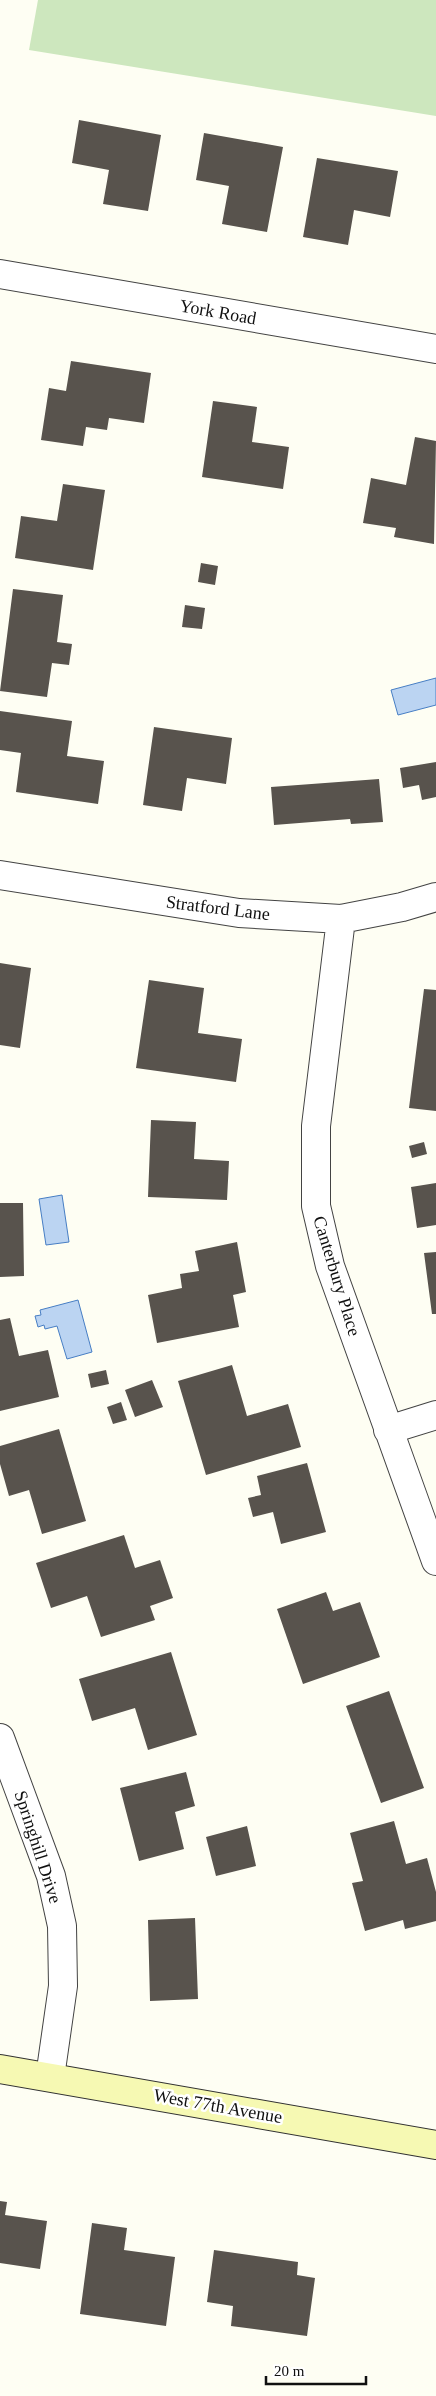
<svg xmlns="http://www.w3.org/2000/svg" width="436" height="2396" font-family="Georgia,serif">
<style>
.green{fill:#cde7be}
.water{fill:#bbd4f2;stroke:#477ec4}
.building{fill:#58534d}
.lines{fill:none;stroke-linecap:round;stroke-linejoin:round}
.street-casing{stroke:#434343;stroke-width:30}
.secondary-casing{stroke:#323232;stroke-width:30}
.street{stroke:#fff;stroke-width:28}
.secondary{stroke:#f6f9b3;stroke-width:28}
.labels{text-anchor:middle;stroke-width:5;stroke-linejoin:round;paint-order:stroke}
.street-label{font-size:18px;fill:#101010;stroke:#fff}
</style>
<rect width="100%" height="100%" fill="#fefef3"/>
<path class="green" d="M38,0H436V116L29,50Z"/>
<path class="water" d="M436,678V705L398,715L391,690Z
M62,1195L69,1242L46,1245L39,1199Z
M78,1300L92,1352L67,1359L57,1326L45,1329L44,1325L38,1327L35,1316L41,1315L40,1310Z"/>
<path class="building" d="M79,120L161,135L148,211L103,204L109,170L72,163Z
M204,133L283,147L267,232L222,224L229,186L196,180Z
M317,158L398,171L390,217L354,210L348,245L303,237Z
M71,361L151,373L144,423L109,418L107,430L86,427L83,446L41,440L49,388L66,391Z
M213,401L257,407L252,442L289,447L283,489L202,477Z
M415,437L436,441L434,544L394,537L396,528L363,523L371,478L406,485Z
M63,484L105,490L93,570L15,558L21,516L57,521Z
M201,563L218,566L215,585L198,582Z
M13,589L63,595L57,642L72,644L69,665L52,663L47,697L0,691Z
M185,605L205,608L202,629L182,627Z
M0,711L72,721L67,756L104,761L98,804L16,792L21,753L0,750Z
M154,727L232,738L226,784L187,778L182,811L143,805Z
M436,762V797L422,800L419,785L403,788L400,768Z
M379,779L383,822L351,824L350,819L274,825L271,787Z
M0,963L31,968L20,1048L0,1045Z
M149,980L204,988L198,1033L242,1039L236,1082L136,1068Z
M424,989L436,990V1111L409,1108Z
M151,1120L196,1122L194,1159L229,1161L227,1200L148,1197Z
M424,1142L427,1154L412,1158L409,1146Z
M436,1183V1225L417,1228L411,1187Z
M0,1203H23L24,1276L0,1277Z
M237,1242L246,1292L233,1295L239,1327L157,1343L148,1295L182,1288L180,1274L199,1271L195,1251Z
M436,1252V1314H432L424,1253Z
M10,1318L19,1356L48,1350L59,1397L0,1411V1320Z
M232,1365L247,1416L288,1404L301,1447L206,1475L178,1381Z
M106,1370L109,1384L91,1388L88,1374Z
M152,1380L163,1407L135,1417L125,1390Z
M121,1402L127,1420L113,1424L107,1407Z
M59,1429L86,1521L42,1534L29,1490L9,1496L0,1464V1446Z
M307,1463L326,1532L281,1544L273,1512L253,1517L248,1498L261,1495L257,1476Z
M124,1535L135,1568L160,1560L173,1598L150,1606L155,1620L101,1637L87,1596L51,1608L36,1563Z
M326,1592L333,1611L360,1602L380,1657L303,1684L277,1609Z
M171,1652L197,1735L148,1750L135,1708L92,1721L79,1679Z
M389,1691L424,1788L381,1803L346,1706Z
M186,1772L195,1806L175,1812L184,1849L139,1861L120,1788Z
M394,1821L406,1864L427,1858L436,1892V1921L405,1929L403,1920L365,1931L352,1883L363,1881L350,1833Z
M247,1826L256,1866L216,1876L206,1837Z
M195,1918L198,1999L150,2001L148,1920Z
M0,2201L7,2202L5,2215L47,2221L40,2269L0,2263Z
M92,2223L127,2228L124,2250L175,2257L166,2326L80,2314Z
M214,2250L298,2262L297,2275L315,2278L307,2336L231,2326L233,2306L207,2302Z"/>
<g class="lines">
<defs>
<path id="street" d="M0,274L436,349
M0,875L239,913L341,919L402,907L436,897
M341,919L316,1126V1206L330,1266L436,1561
M388,1430L436,1415
M0,1738L51,1876L62,1926L63,1986L50,2077"/>
<path id="secondary" d="M0,2069L436,2145"/>
</defs>
<use href="#street" class="street-casing"/>
<use href="#secondary" class="secondary-casing"/>
<use href="#street" class="street"/>
<use href="#secondary" class="secondary"/>
</g>
<g class="labels">
<g class="street-label">
<text transform="translate(218 312) rotate(10)" y="6">York Road</text>
<text transform="translate(218 908) rotate(7)" y="6">Stratford Lane</text>
<text transform="translate(337 1276) rotate(73)" y="6">Canterbury Place</text>
<text transform="translate(38 1847) rotate(72)" y="6">Springhill Drive</text>
<text transform="translate(218 2106) rotate(10)" y="6">West 77th Avenue</text>
</g>
</g>
<path d="M266 2376v8h100v-8" fill="none" stroke="#101010" stroke-width="2.5"/>
<text x="274" y="2376" font-size="15" fill="#101010" stroke="#ffffff" stroke-width="4" paint-order="stroke">20 m</text>
</svg>
